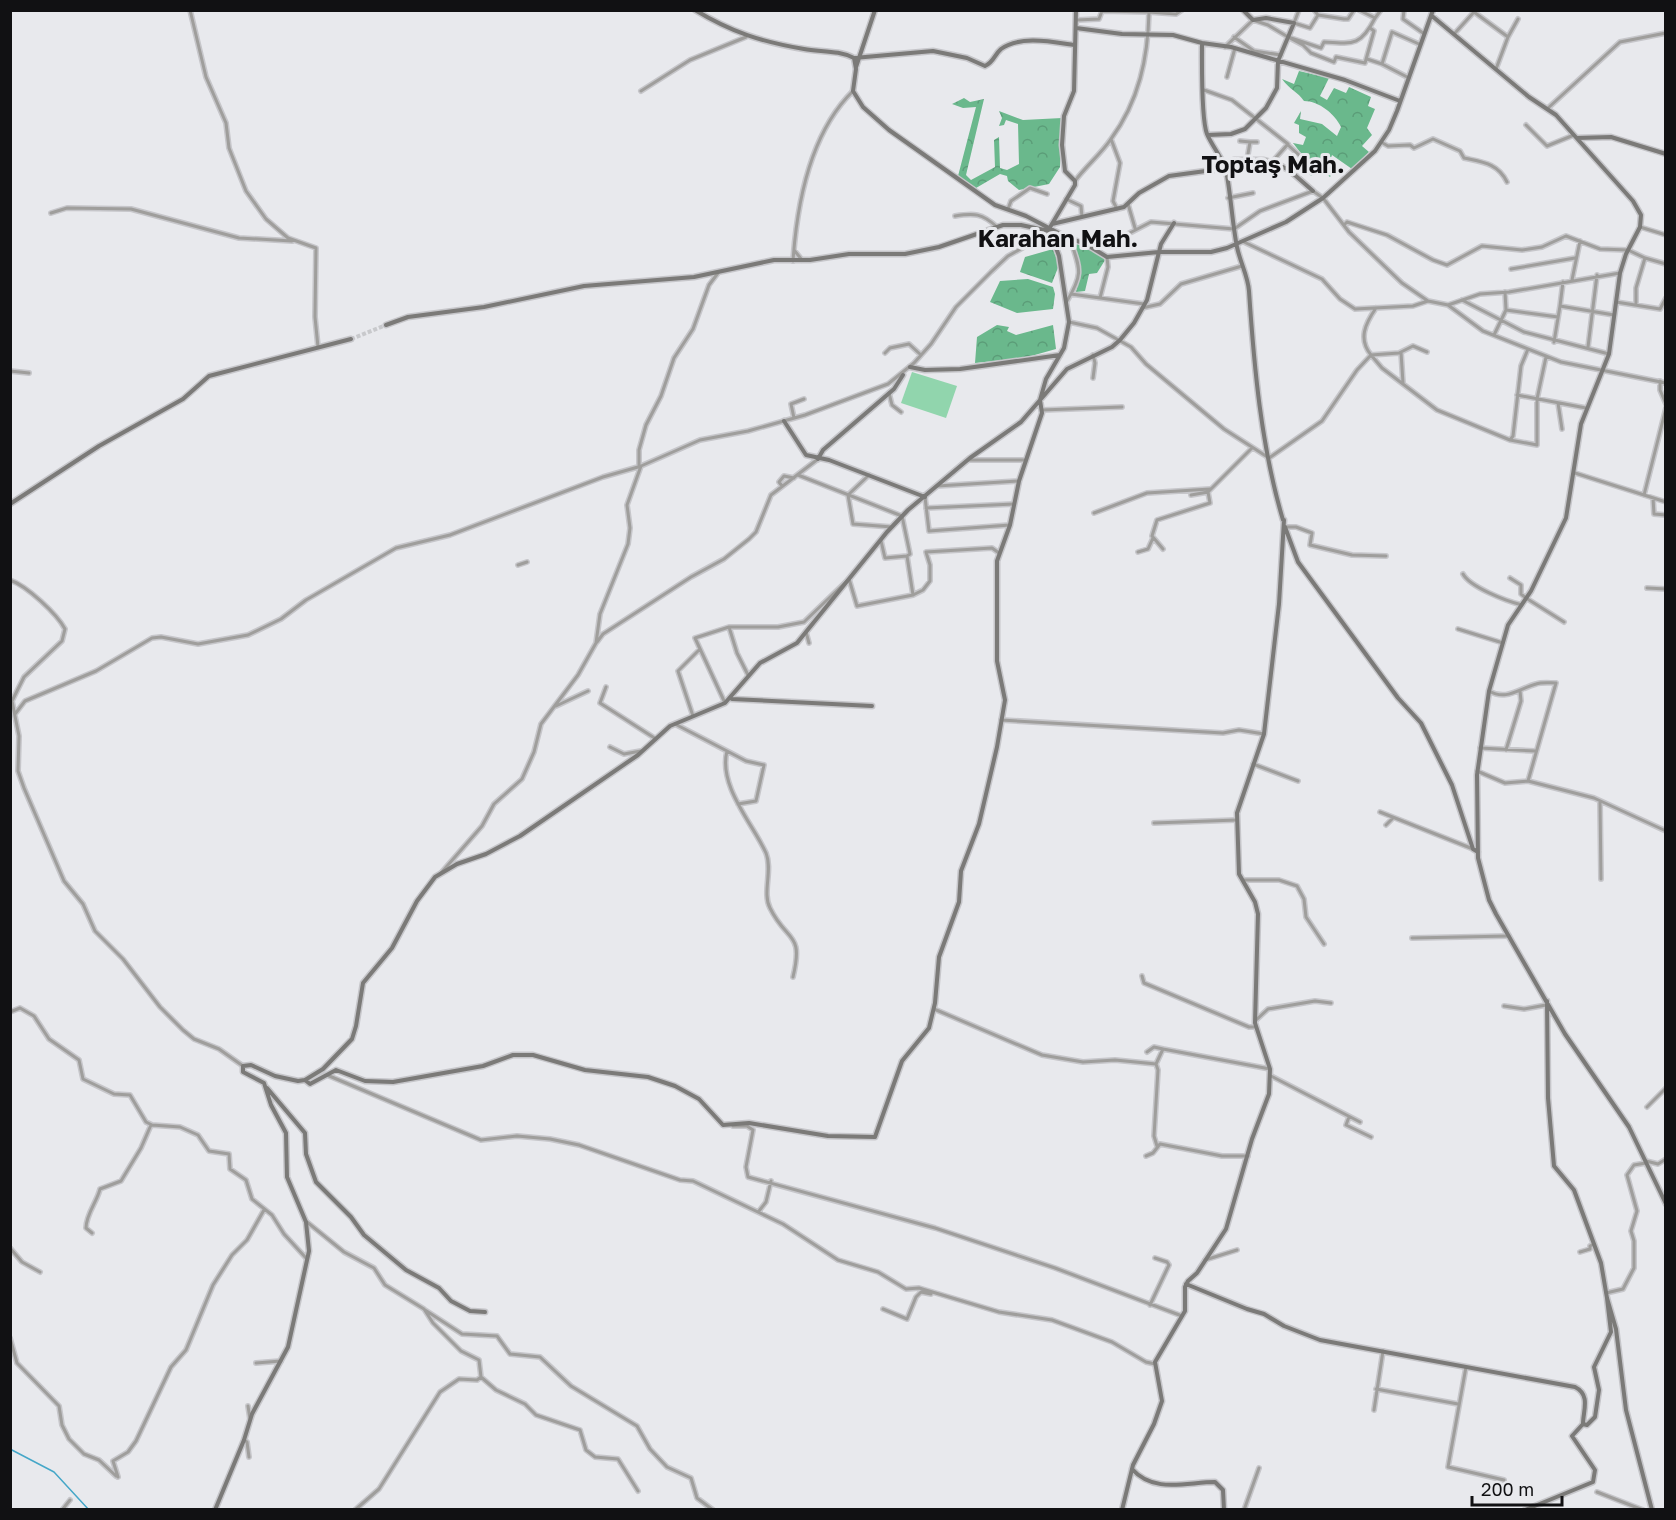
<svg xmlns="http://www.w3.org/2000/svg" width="1676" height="1520" font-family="'Golos Text',sans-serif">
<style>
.forest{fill:url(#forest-crowns)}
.park{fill:#91d5ad}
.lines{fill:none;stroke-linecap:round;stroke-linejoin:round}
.stream{stroke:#45a7c8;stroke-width:1.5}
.secondary-tunnel{stroke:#c8c9cc;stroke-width:4;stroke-dasharray:4 2;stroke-linecap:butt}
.street-casing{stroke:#c6c6ca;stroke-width:6}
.secondary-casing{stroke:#c6c6ca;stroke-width:7}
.street{stroke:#9f9e9c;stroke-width:3}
.secondary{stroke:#7b7a78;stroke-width:4}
.labels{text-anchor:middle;stroke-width:6;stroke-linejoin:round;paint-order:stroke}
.district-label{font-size:24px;font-weight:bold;fill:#111113;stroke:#e8e9ed}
</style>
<defs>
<pattern id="forest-crowns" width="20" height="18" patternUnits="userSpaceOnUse" patternTransform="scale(1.5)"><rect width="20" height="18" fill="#6ab88c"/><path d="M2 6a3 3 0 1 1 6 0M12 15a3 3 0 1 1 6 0" fill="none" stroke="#5b9d78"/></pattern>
</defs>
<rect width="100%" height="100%" fill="#e8e9ed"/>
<path class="forest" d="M1299,71L1329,78L1320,96L1327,100L1334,88L1346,93L1349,87L1371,97L1368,106L1375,109L1367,128L1372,135L1362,146L1369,152L1352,169L1332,155L1329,164L1335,169L1330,177L1314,165L1312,176L1304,172L1307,167L1301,162L1303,156L1293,143L1303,145L1306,137L1299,133V125L1294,123L1301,111L1300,119L1322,124L1337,136L1341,127C1335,114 1319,101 1304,101C1298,92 1290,90 1282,79L1294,84Z
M964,98L970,102L984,99L966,175L971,180L995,167L994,140L999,137L1000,168L1007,170L1019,164L1018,124L1006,120L1004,125L999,126L1002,118L999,111L1023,120L1062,118L1060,167L1049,184L1019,190L1008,181L1007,176L1000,174L976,188L958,176L976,107L963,108L952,104Z
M1071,241L1084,243L1107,257L1097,273L1089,274L1085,291L1076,292C1081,273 1083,259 1071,241Z
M1053,249L1059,265L1052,283L1020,272L1025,257Z
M1028,279L1053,287L1055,294L1053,309L1017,313L990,302L1000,281Z
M997,325L1009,327L1007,331L1016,335L1053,325L1056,349L1024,358L975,363L977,337Z"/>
<path class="park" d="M912,372L957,386L946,418L901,403Z"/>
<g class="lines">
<path class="stream" d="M10,1449L54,1472L89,1510"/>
<path class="secondary-tunnel" d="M351,339L386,325"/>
<defs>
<path id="street" d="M190,10L206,77L226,123L229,148L246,191L266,219L288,238L316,248L315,317L318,347
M1299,10L1294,23L1310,28L1318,15
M1314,10L1318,15L1344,19H1348L1354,10
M1359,10L1375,18C1361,46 1353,44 1324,42L1321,48L1288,37L1303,45L1311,53L1334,62L1336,57L1365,63L1374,31L1370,28
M1404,10L1403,19L1423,33
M1149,12L1176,14L1182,10
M1375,18L1381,10
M1455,33L1474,12L1508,37L1496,69
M1234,37L1254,51L1281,55
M1508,37L1518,19
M1225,47L1253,20L1268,25L1288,37
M1367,59L1382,64
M1227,77L1235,48
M1409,78L1382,64L1392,32L1419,44
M1204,90L1232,100L1288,144L1272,162
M641,91L690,60L746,37
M1547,109L1620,42L1666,33
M1526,125L1547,146L1574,135
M1111,139L1120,163L1113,201L1117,209
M1240,141L1250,142
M1381,142L1388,146L1410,145L1414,148L1433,139L1460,151L1464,158C1482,162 1498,163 1507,182
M1288,145L1299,155
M1247,160L1250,142H1257
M1075,181C1086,166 1101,154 1111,139C1139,101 1148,58 1149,12L1102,11L1099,19L1077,20
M1228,198L1253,193
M1066,199L1081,206L1082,217
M1128,204L1135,228
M1008,209L1011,201L1030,188L1047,194
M51,213L67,208L131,209L239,238L292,241
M955,216C974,213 982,213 997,227
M1344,225L1347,222L1387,235L1433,260L1447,265L1482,246L1522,250L1542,247L1566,236L1600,249L1628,250L1645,258
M1640,227L1666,235
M1244,242L1322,279L1340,299L1355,309L1413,306L1428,301
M1085,243L1118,239L1151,222L1234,229L1260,211L1313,191L1323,198L1349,232L1402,283L1428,301L1448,305L1483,331L1561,362L1666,383
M794,250L802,260
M793,261C797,203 810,133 853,91
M1511,269L1575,258
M1572,280L1580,241
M1071,294L1144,304
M1100,298L1108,267L1107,257
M1462,300L1524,332L1609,354
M1067,301C1084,273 1080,269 1070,239
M1616,302L1660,309L1666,298
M1636,303V288L1645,258L1666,264
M1448,305L1480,294L1509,292L1620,273
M1560,306L1563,282
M1142,308L1160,304L1181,284L1242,266
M1506,310L1558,317
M1069,322L1097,328L1131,347L1146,364L1224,429L1269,458L1322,421L1357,370L1371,355C1358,339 1365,324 1376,308
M1494,335L1506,310L1505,292
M1554,342L1560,306L1614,315
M1588,347L1597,275
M1401,352L1403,383
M1427,352L1413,346L1399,353L1371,355L1382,368L1437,410L1510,440L1513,436L1521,366L1528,349
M885,353L890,348L909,344L921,355
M10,371L29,373
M1093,378L1095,363L1093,355
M1660,381V390L1666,404
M889,393L892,405L901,412
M1517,395L1586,408
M1558,403L1562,429
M1042,410L1122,407
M794,418L791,404L804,399
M1510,440L1537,445V399L1546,357
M968,460H1026
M639,466V450L646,425L661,396L674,358L693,329L709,285L718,273
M1575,473L1666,502
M798,475L902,516L910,554L907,556L913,595
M869,475L848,495L853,524L892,527
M782,486L779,482L784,476L794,478
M937,486L1019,481
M1191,495L1208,492
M1644,495L1666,408
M925,497L929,531L1010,525
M1653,498L1654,514L1666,515
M926,508L1014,504
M1094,513L1147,493L1210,489
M1285,527H1296L1312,533L1310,545L1352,555L1386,556
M881,541L885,558L907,556
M1163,549L1152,536L1157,520L1210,503L1208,492L1252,448
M1138,552L1148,549L1153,538
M518,565L527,562
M1463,574C1470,587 1506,601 1522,605
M1510,578L1521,585V594L1526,598L1564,622
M10,580C27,586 57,614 65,629L62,641L24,677L12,701L19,736L18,771L24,788L64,881L83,904L95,931L123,959L160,1007L183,1030L194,1039L219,1049L243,1066
M1647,588L1666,589
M729,627L737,653L748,675
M1458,629L1503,643
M806,632L809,643
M597,642L603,634L691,577L724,559L749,539L756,532L771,495L818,459
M606,687L600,703L656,739
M725,703L695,638L729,627H778L804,622L849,579L857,606L913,595L923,590L930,581V565L926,552L992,548L999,553
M556,706L588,691
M15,714L25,701L96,671L152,638L161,637L198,644L248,635L281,619L306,600L396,548L450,535L603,477L638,467
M693,716L678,671L700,649
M1001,720L1223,733L1239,730L1264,734
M675,724L727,751C718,786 753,824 766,853C773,870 762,893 770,908C787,943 804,931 793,977
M610,747L624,754L641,751
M1480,748L1535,751
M1506,750L1521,701L1520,691
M727,751L746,761L764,765L756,801L738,804
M1253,764L1298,781
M1477,771L1505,783L1528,781L1556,683C1549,683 1542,682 1536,684C1518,689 1506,701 1489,691
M1528,781L1594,798L1666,831
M1600,802L1601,879
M1380,812L1473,849
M1154,823L1237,820
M1386,825L1393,818
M441,873L482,826L494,804L522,779L534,752L541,724L578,675L596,643L600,614L628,544L630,528L627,505L641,466L700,440L748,431L805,415L888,384L914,363L931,344L956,307L991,272L1008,256L1049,233
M1244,880H1279L1297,886L1304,899L1306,917L1324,944
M1412,938L1509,936
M1142,976L1144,983L1249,1027H1256
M1504,1006L1524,1009L1546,1005
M934,1009L1042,1055L1083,1062L1115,1060L1156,1064L1163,1049L1270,1069
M10,1012L20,1008L34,1016L49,1039L79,1060L83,1079L114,1094L130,1095L146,1122L152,1125L180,1127L198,1135L209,1151L229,1154L230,1169L246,1180L252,1199L272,1215L284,1234L306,1258
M1255,1021L1268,1009L1315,1001L1331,1003
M1147,1052L1154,1047L1163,1049
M1156,1064L1158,1070L1154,1136L1157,1146
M327,1075L481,1140L517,1136L550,1139L579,1145L680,1180L693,1181L783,1224L838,1260L878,1272L906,1289L919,1288L999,1312L1052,1320L1112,1342L1146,1362L1155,1364
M1271,1076L1360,1122
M1647,1107L1666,1088
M1349,1117L1346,1125L1371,1137
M733,1126H747L753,1130L746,1167L748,1177L935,1228L1055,1268L1182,1316
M1146,1156L1153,1153L1160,1144L1222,1156H1248
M1646,1161L1658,1164L1666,1159
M759,1211L766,1202L771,1181
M307,1222L344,1252L374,1268L385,1285L424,1309L433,1323L461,1351L479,1360L481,1377L477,1380L459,1379L440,1392L379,1489L355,1510
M92,1233L86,1228C86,1214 97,1202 100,1189L121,1181L141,1148L151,1125
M10,1248L22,1262L40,1272
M1580,1252L1590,1249V1246L1594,1244
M1205,1260L1237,1250
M1606,1293L1623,1289L1634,1268V1241L1631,1231L1637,1211L1627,1175L1634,1165L1646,1163
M1150,1305L1169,1265L1167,1262L1155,1258
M883,1309L907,1319L916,1297L921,1292L931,1294
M425,1310L462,1334L497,1336L510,1354L540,1357L571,1386L637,1426L650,1449L667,1467L691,1478L697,1498L713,1510
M10,1338L17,1363L59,1406L62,1425L69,1439L84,1454L99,1460L116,1476
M256,1363L281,1361
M1466,1367L1448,1467L1504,1480
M481,1377L496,1390L525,1404L536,1415L580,1430L586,1450L595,1457L618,1459L638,1491
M1376,1389L1458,1404
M248,1406L250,1419
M1374,1410L1383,1351
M244,1440L247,1442L249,1457
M118,1477L113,1461L128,1452L136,1441L171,1367L186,1350L213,1285L232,1255L247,1240L264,1210
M1597,1492L1643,1510
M62,1510L70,1500
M1244,1510L1259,1468"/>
<path id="secondary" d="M695,10C731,32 762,42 804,49C820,52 839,50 854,58L856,69L853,91L863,107L889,130L995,205L1026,216L1070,239L1084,243L1107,257L1159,252H1211L1227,248L1286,222L1323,198L1375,151L1389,130L1397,111L1433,10
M1432,16L1529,97L1556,115L1633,201L1641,215L1640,227L1626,254L1620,273L1609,354L1581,424L1566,518L1531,591L1508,625L1489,691L1477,775L1478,858L1489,900L1496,914L1565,1034L1629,1127L1666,1204
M1076,28L1122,34L1173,35L1202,43L1231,47L1345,80L1400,101
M1202,43C1202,63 1201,118 1207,134C1212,146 1223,159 1226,170C1231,195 1232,222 1237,247C1240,262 1248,276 1249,291C1254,366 1261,446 1283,520
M854,58L933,51L967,58L985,66C994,62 994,55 1001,49C1020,35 1053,42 1074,45
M856,67L875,10
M1208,135L1231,134L1245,129L1266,108L1277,88L1278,61L1294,23L1266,18L1253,20L1243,10
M1577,138L1611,137L1666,154
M1052,224L1124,207L1139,193L1169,176L1213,170L1234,160H1264L1277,164L1289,170L1313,191
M386,325L408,317L484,307L584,286L694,277L774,260H810L849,254H905L939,247L1003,225H1021L1049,231
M910,367L925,370L960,369L1060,355
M784,421L806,455L829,460L925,497
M818,459L823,450L894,389L903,375
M10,504L99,446L183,399L209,376L351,339
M1285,527L1298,562L1398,698L1421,723L1452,785L1473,849L1478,852
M732,699L872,706
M1547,1001L1548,1098L1554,1166L1574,1190L1601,1263L1607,1298L1616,1329L1626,1410L1652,1510
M305,1080L310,1084L336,1070L365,1081L393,1082L483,1066L513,1055H533L585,1070L648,1077L675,1086L699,1099L723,1125L749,1123L828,1136L875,1137L902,1061L929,1028L935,1003L939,957L959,902L961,871L979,824L997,747L1005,700L997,661V561L1010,525L1019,481L1042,413L1040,400L1046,379L1064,348L1069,322L1059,256L1049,229L1075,185V181L1065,171L1062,145L1064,116L1074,91L1076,10
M267,1088L305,1133L306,1154L316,1182L351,1217L364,1235L406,1270L439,1288L451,1301L470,1311L485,1312
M1186,1284L1247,1309L1264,1314L1284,1326L1320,1340L1575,1387C1591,1395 1583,1411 1583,1424L1587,1425L1595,1417L1599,1390L1594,1367L1611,1332L1607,1298
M1132,1469C1154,1494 1187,1482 1215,1482L1223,1490L1224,1510
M215,1510L244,1440L252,1414L288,1347L309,1251L306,1222L287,1177L286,1133L271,1105L264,1083L243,1072V1066L251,1065L275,1076L298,1081L305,1080L323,1069L352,1039L356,1026L363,983L392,948L417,901L435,877L457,864L486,854L520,836L638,755L670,726L725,703L760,663L797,643L887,532L908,510L970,458L1021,422L1067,369L1112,347L1120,340L1134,323L1147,300L1161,244L1174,223
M1122,1510L1133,1465L1154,1424L1162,1401L1155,1362L1185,1311V1287L1188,1281L1197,1273L1226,1229L1252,1139L1269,1094L1270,1069L1255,1023L1258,914L1255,902L1239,874L1237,813L1264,734L1279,604L1284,520
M1525,1510L1593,1482L1595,1470L1572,1436L1583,1424"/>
</defs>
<use href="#street" class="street-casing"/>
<use href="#secondary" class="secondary-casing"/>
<use href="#street" class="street"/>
<use href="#secondary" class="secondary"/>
</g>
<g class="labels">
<g class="district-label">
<text x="1273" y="173">Toptaş Mah.</text>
<text x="1058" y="247">Karahan Mah.</text>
</g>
</g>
<rect width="1676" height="1520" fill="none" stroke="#111113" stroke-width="24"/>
<path d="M1472 1496v9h90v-9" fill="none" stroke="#111113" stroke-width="3"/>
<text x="1481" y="1496" font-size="18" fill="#111113" stroke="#e8e9ed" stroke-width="4.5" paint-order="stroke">200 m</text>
</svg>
